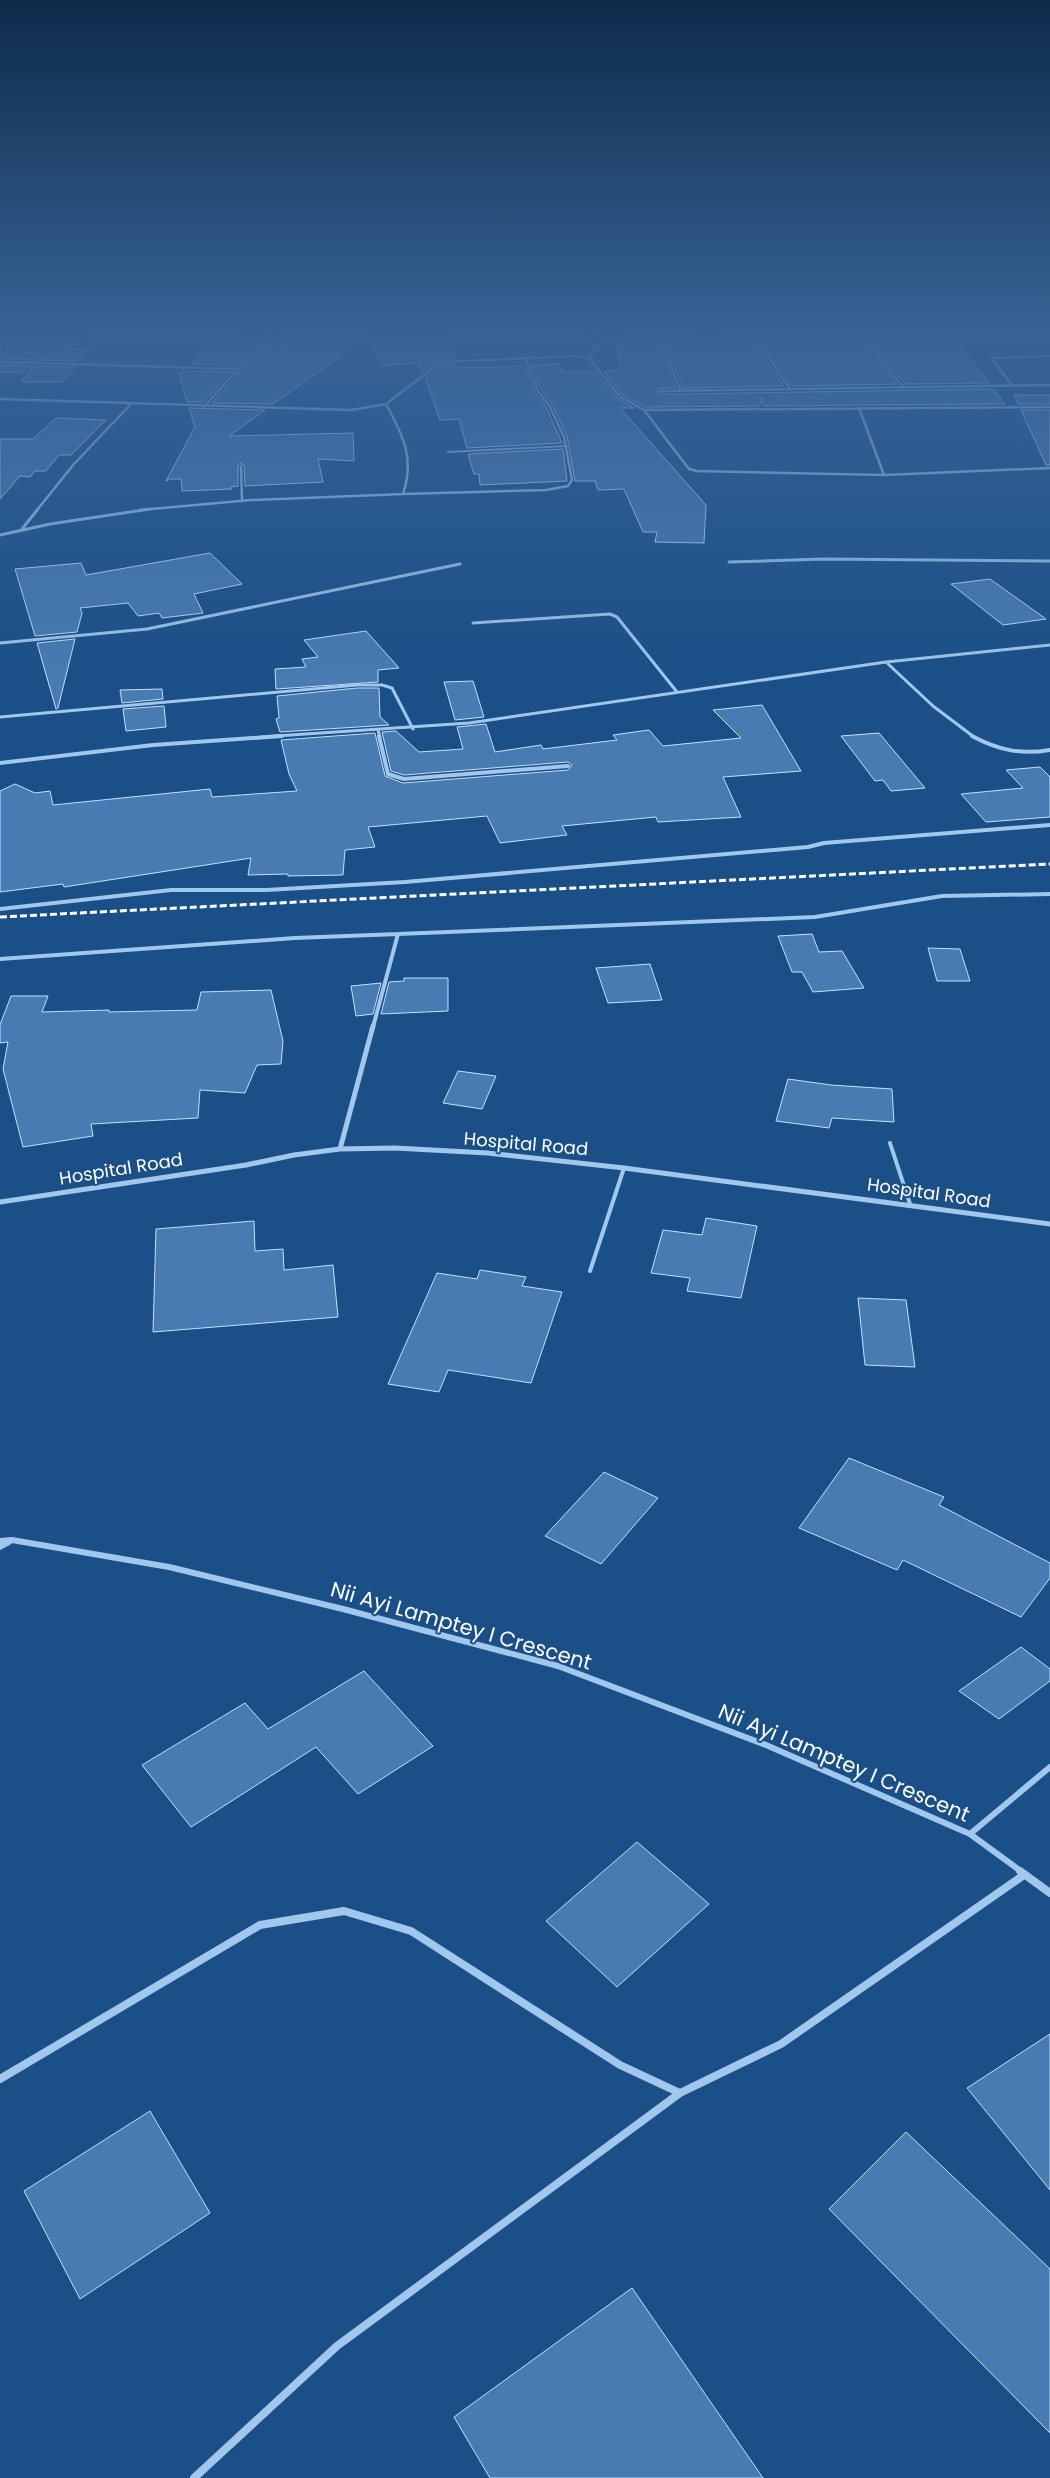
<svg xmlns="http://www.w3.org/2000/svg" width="1050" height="2478" font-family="Poppins,sans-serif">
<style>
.building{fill:#477bb2;stroke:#c7e0f9}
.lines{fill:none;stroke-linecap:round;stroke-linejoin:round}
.service-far1{stroke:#a2c7ec;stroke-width:2}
.service{stroke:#a2c7ec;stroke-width:4}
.minor-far5{stroke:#a2c7ec;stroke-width:2.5}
.minor-far4{stroke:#a2c7ec;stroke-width:3}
.minor-far3{stroke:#a2c7ec;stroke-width:4}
.minor-far2{stroke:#a2c7ec;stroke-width:5}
.minor-far1{stroke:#a2c7ec;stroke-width:6}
.minor{stroke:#a2c7ec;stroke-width:8}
.rail{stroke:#fff;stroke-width:3;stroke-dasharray:7 3;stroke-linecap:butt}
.labels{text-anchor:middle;stroke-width:4;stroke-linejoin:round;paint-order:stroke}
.street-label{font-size:18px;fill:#fff;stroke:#1a4f87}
.near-street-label{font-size:21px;fill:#fff;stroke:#1a4f87}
</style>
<rect width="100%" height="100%" fill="#1a4f87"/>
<path class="building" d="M0,332H94L64,348L89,350L80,361L0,359Z
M370,335L452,336L444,348H454L455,358L440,359L422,372L419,363L382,365Z
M954,339L989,383L905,384L868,341L865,342L866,346L897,384L792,386L759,341L756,342V346L784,386L683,388L667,349L664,347L661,351L676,388H659L657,392L660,394H681L993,389L1005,404L764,406L762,398L760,406L645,407L621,394L604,371H622L616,342L618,341Z
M219,342L261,344L237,366L191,364Z
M270,345L351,349L273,404L212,403L240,371Z
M455,364V368L525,366L535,392L547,409L562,443L467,448L459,419L440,420L425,378L442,365Z
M559,364L563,372H596L617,398L634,408H620L706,505L704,543L655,542L657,532H643L624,489L598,490L595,481H575L567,436L553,406L541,389L531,365Z
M0,365L32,366L22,372H0Z
M34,366L75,367L63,382H21Z
M184,371L231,372L204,402H187L179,374Z
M1014,395H1050V404H1018Z
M189,408L265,410L229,436L353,433L354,461L318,459L323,482L245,486L244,465L240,463L238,466V486L231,487L232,489L182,491L181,479H170L166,481L195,427Z
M1021,410H1050V465H1046Z
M56,418L106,420L71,455H59L46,471H35L30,477L20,476L0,499V439H33Z
M563,449L567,481L480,485L479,474H474L468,454Z
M210,553L242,584L194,594L203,613L162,618L159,613L138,616L128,603L80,608L82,613L77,632L35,636L15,569L81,563L86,575Z
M990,579L1046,619L1003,625L951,584Z
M366,631L399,668L378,670V682L276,689L275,669L306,667L302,659L318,657L304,640Z
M75,639L58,708L56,709L37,643Z
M473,681L484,717L455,720L444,682Z
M357,688H379L380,717L389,725L280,732L276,719L279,718L277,696Z
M162,689L163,699L122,703L120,690Z
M762,705L801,771L723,777L741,817L658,822L656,817L562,826L567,835L500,843L487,816L368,827L375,847L345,850L343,875L288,876V874L248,875L251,858L64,887L63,884L0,892V791L15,784L35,793L50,791L53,805L210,789L212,797L297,791L289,774L281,740L375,733L385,776L403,783L568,770L572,765L568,762L404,775L391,771L382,732L396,731L419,752L463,749L457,727L486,724L495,752L541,745L543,749L617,740L613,735L649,730L663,746L741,738L713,710Z
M164,706L166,727L126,731L123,709Z
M879,733L925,788L891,791L883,780L875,781L841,736Z
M1040,767L1050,777V817L986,822L961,794L1023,788L1006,770Z
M812,934L819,952L842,951L864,988L813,992L802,972H792L778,936Z
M928,948L960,949L970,981H937Z
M650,964L662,1000L608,1003L596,968Z
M404,978H448V1011L381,1014L389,982L404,981Z
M381,983L373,1014L356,1016L351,986Z
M271,990L283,1041L281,1064L257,1065L245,1093L200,1090L198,1118L91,1124L93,1136L23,1147L3,1069L8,1042L0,1043V1025L11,996H48L42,1012L109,1010V1012L197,1010L201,992Z
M458,1071L496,1076L482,1109L443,1103Z
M788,1079L831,1085L892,1089L894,1122L832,1118L829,1128L776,1121Z
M706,1218L757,1226L741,1298L687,1291L690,1278L651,1273L663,1230L702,1235Z
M254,1221L255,1251L283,1249L284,1270L333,1265L338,1317L153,1332L156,1229Z
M480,1270L526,1277L522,1286L562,1292L531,1383L448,1370L439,1392L388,1384L437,1273L477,1279Z
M858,1298L906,1300L915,1367L865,1365Z
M849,1458L944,1497L939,1505L1050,1563V1578L1021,1617L903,1560L897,1570L799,1528Z
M604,1472L658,1498L601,1564L545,1536Z
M1021,1647L1050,1669V1681L999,1719L959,1691Z
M364,1671L433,1746L358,1794L316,1747L191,1827L142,1765L245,1703L268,1729Z
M637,1842L709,1904L617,1987L546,1921Z
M1050,2034V2190L967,2088Z
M150,2111L210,2213L80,2299L24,2191Z
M906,2132L1050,2269V2433L829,2209Z
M632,2288L763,2478H490L454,2417Z"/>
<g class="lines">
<path class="service-far1" d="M448,452L567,446"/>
<path class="service" d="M890,1143L910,1204
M590,1271L624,1168"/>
<path class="minor-far5" d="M231,332L274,338
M585,332L587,341L595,346
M597,332C641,342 685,341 729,332
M759,344L790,389
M868,344L903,387
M664,350L681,391
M589,358L600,343L617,338
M0,362L238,369
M1012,385L991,358L1050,356
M660,391L1050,385
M0,399L351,410L386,404L441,362L575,356L589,358L619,396L644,410L1050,407
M204,407L238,369L280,332
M859,408L884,475
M644,410L689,469L697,471L884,475L1050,468
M241,466L242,500
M403,494L546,490L568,486L572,480L564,437L550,407L538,391L525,358
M37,510L74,464L130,405
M140,510L251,500L403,494C415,457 403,436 386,404"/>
<path class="minor-far4" d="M22,529L38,509
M0,535L50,524L150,509
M729,562L823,559L1050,561
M473,623L610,614L617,617L677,692
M0,643L147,629L460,564
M886,662L933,706L974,737
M0,717L357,685H382L392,688L413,729
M378,730L380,737
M261,737L469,723L886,662L1050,645"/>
<path class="minor-far3" d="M379,736L388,774L404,779L568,766
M972,736C998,750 1021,755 1050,750
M0,763L153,745L282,736
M0,909L171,890H266L405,882L808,847L824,843L1050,825
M0,959L295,938L398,934
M373,1027L398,934L815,917L942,896L1050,894"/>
<path class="minor-far2" d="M340,1149L373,1026
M0,1202L246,1165L294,1155L340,1149L395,1148L487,1153L624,1168L1050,1224"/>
<path class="minor-far1" d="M0,1541L12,1540L169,1567L343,1609L558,1666L766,1745L970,1834L1022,1872
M0,1547L9,1542
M970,1834L1050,1767"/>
<path class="minor" d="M1020,1871L1050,1893
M0,2079L260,1925L344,1911L411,1931L620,2065L680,2093L781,2044L1024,1875
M194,2478L337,2346L680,2093"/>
<path class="rail" d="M0,917L1050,864"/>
</g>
<linearGradient id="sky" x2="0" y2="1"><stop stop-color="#0e2b4a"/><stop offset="0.49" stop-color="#386396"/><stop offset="1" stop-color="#386396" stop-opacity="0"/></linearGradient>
<rect width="1050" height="679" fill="url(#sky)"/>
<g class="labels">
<g class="street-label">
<text transform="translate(526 1144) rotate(5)" y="6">Hospital Road</text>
<text transform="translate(121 1169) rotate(-9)" y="6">Hospital Road</text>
<text transform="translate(929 1193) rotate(8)" y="6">Hospital Road</text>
</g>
<g class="near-street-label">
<text transform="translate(461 1626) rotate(16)" y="7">Nii Ayi Lamptey I Crescent</text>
<text transform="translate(844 1763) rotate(23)" y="7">Nii Ayi Lamptey I Crescent</text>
</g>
</g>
</svg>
